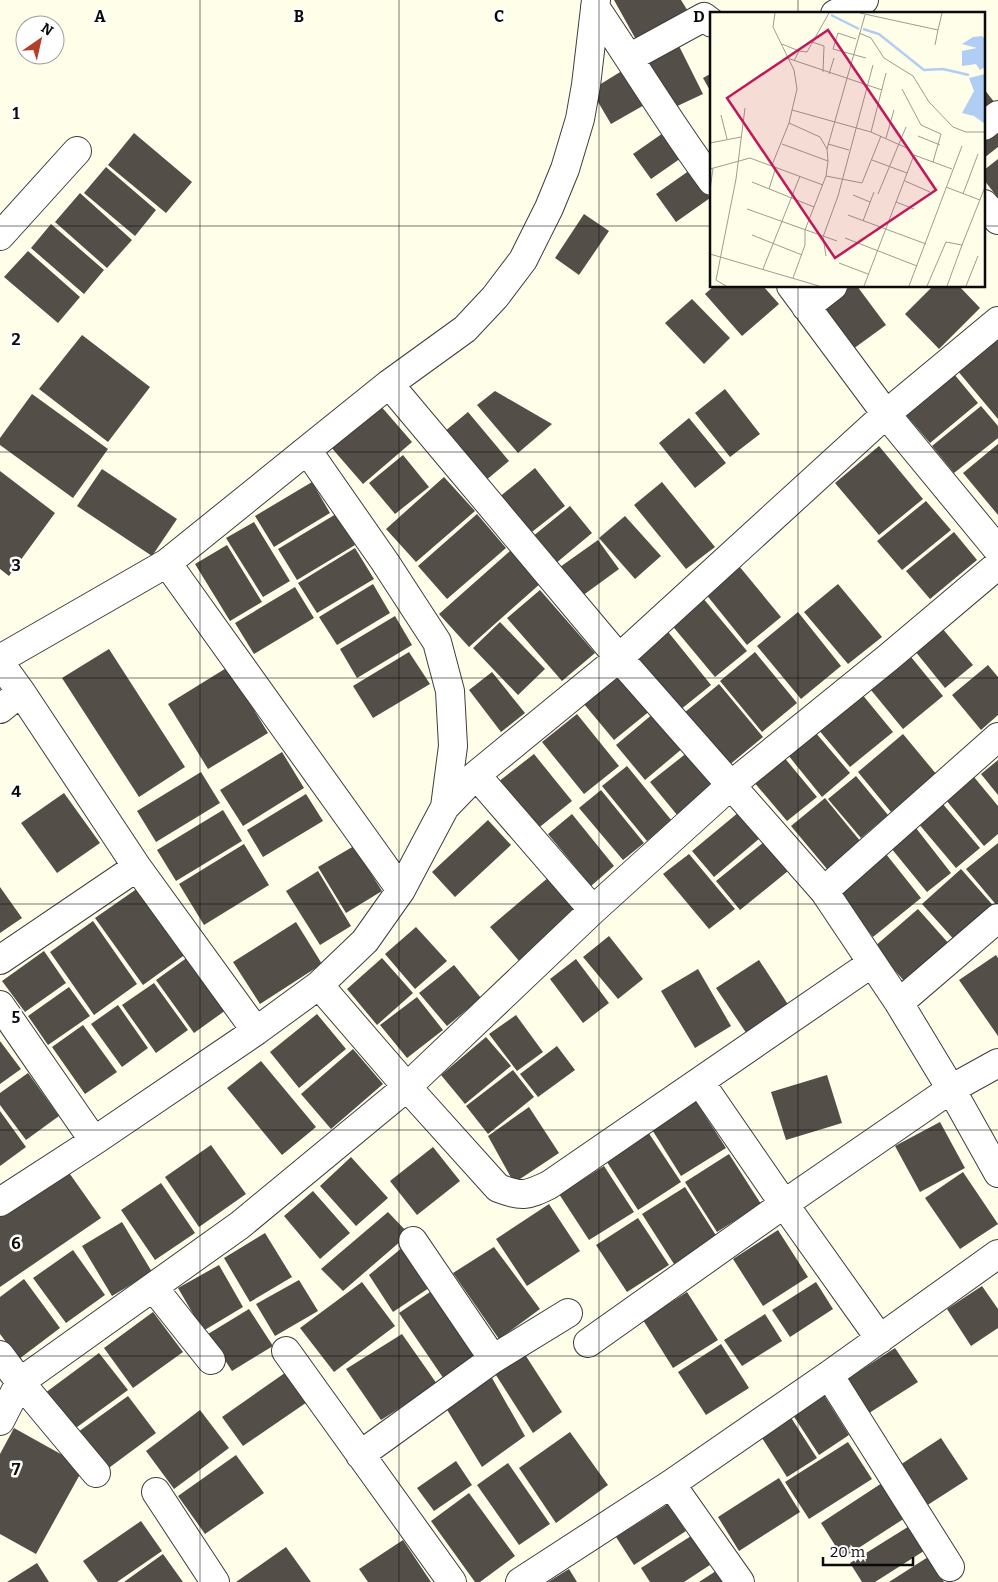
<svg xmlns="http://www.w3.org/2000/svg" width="998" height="1582" font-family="Bitter,serif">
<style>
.building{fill:#534e48}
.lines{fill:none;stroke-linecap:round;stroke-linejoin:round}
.minor-casing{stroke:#3e3e3e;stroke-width:30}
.minor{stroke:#fff;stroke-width:28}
.grid{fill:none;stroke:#0b0b0b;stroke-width:1;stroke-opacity:0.55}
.inset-river{fill:none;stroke:#b0cdf3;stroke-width:2.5}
.inset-road{fill:none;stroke:#9d9d90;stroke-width:1}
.view{fill:#c2185b;fill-opacity:0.15;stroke:#c2185b;stroke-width:2.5}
.inset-edge{fill:none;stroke:#0b0b0b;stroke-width:2.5}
.grid-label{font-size:16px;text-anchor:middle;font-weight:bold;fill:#0b0b0b;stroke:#fff;stroke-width:5;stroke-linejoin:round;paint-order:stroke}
</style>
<rect width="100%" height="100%" fill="#fefee9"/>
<path class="building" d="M614,0H681L691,16L639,45Z
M679,46L703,94L671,109L647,61Z
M625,69L646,104L611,124L591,90Z
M712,73V94L703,78Z
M984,89L995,103L984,111Z
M998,116V147L984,158V127Z
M666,131L684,156L651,179L633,154Z
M134,133L192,182L166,213L108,165Z
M998,159V198L984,180V170Z
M106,167L156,210L135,236L84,193Z
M690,170L710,198L676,222L656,194Z
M80,193L132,240L107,268L55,222Z
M584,214L609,231L579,275L555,258Z
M51,224L104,270L84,294L31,248Z
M28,251L80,297L58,323L4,277Z
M714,286H763L779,304L742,336L705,294Z
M851,286H857L886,325L853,349L822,308Z
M933,286H959L980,308L939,349L905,314Z
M692,299L730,338L704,364L665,323Z
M82,335L150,387L108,442L39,389Z
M998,336V419L957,370Z
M954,374L978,403L930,443L905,414Z
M725,389L760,434L730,457L695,413Z
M495,391L552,424L518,453L477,405Z
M32,394L108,449L73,498L0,445V438Z
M379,404L412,442L363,484L330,446Z
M981,406L998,426V438L954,473L932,446Z
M468,412L509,461L479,486L438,437Z
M689,418L726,463L695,488L659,443Z
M998,444V515L963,473Z
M879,446L923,499L879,535L835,483Z
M403,455L429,487L395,514L369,483Z
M535,468L565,506L528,535L498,498Z
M102,469L177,519L152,556L77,506Z
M0,471L55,513L9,576L0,569Z
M444,477L475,511L416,562L386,529Z
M312,482L330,513L274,547L255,516Z
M662,482L715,547L686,569L634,505Z
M926,501L951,530L902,570L877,541Z
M570,506L592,533L555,564L532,537Z
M336,514L355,545L297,580L278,549Z
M477,514L506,548L447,599L418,566Z
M625,516L661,556L635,579L599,538Z
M254,522L290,581L263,597L226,538Z
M954,532L977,560L930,599L906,571Z
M598,540L619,569L582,596L560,567Z
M227,545L262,602L230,621L195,564Z
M355,548L374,579L317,613L298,583Z
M511,550L541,583L469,647L439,614Z
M739,566L781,617L747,645L705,593Z
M373,584L390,613L337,645L319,617Z
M838,584L882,637L848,664L804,612Z
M295,587L314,618L254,654L235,623Z
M540,590L595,653L562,681L507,618Z
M702,597L747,651L715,677L670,623Z
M798,612L841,666L801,699L757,646Z
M395,616L412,645L357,678L340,649Z
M500,622L545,669L518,695L473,648Z
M665,628L711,685L680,710L633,654Z
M942,628L973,665L945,688L915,651Z
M109,649L185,767L139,797L62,678Z
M409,652L430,684L373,718L353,686Z
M755,652L797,703L762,732L720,681Z
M911,657L943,696L903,729L871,690Z
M988,665L998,677V715L981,730L952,695Z
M228,667L268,733L208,769L168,704Z
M492,672L525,713L501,732L469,690Z
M621,673L651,710L614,740L584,704Z
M719,684L763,737L728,766L684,713Z
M861,693L893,732L850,767L818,729Z
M654,713L683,748L645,780L616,745Z
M577,714L619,766L584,794L542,742Z
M815,732L850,773L822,797L788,755Z
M903,734L937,775L891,812L858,772Z
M282,752L304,788L243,826L220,790Z
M688,752L715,785L678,816L650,782Z
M534,754L572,801L536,830L498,782Z
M783,756L817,797L787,821L753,781Z
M998,760V795L981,774Z
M627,766L672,821L647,841L602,786Z
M201,772L220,803L156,842L137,811Z
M856,776L888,815L861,838L828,799Z
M974,777L998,806V834L984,846L946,800Z
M601,790L644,843L623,860L579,808Z
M64,793L100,843L57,873L21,823Z
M306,794L323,821L263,857L247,830Z
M825,798L861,842L827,869L791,826Z
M942,803L980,848L956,868L918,823Z
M223,810L242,841L176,881L157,850Z
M739,812L760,838L714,877L692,851Z
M572,814L614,866L591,886L548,834Z
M488,820L511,845L455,897L432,872Z
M916,828L951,873L927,892L891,848Z
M764,842L788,871L740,910L716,881Z
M998,843V907L966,869Z
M244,844L269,885L204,925L179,884Z
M354,846L382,891L346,913L318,867Z
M689,854L735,909L709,929L663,874Z
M886,854L921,898L873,937L839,893Z
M961,869L997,910L958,944L922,904Z
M318,871L351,926L320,945L286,891Z
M549,877L579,912L520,962L490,927Z
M0,887L22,918L0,933Z
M138,888L186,954L143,985L95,918Z
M918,909L950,945L906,983L874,947Z
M93,921L137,984L94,1015L50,952Z
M296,922L322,964L260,1004L233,962Z
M416,927L447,961L415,989L385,954Z
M609,936L643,979L618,999L583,957Z
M44,951L66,983L25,1012L2,981Z
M996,955L998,958V1036L959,980Z
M188,957L226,1010L194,1033L156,980Z
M382,958L413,993L377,1025L347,989Z
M576,959L609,1003L583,1023L550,979Z
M759,960L789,1006L747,1034L716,988Z
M454,965L481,998L447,1026L419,993Z
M698,969L731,1026L695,1048L661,991Z
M154,983L188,1030L156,1053L122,1005Z
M69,987L90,1016L48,1045L28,1016Z
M417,997L443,1030L407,1058L380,1025Z
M118,1005L148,1048L122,1067L91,1024Z
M317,1014L346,1049L299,1088L270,1052Z
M516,1015L543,1052L517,1071L489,1034Z
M83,1025L117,1072L85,1094L52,1047Z
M486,1037L511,1066L465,1104L441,1075Z
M0,1041L21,1069L0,1084Z
M557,1046L575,1070L538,1097L520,1074Z
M353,1049L383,1084L331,1129L301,1094Z
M261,1061L316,1127L282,1155L227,1088Z
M513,1070L534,1097L488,1134L466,1106Z
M28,1073L59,1116L26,1140L0,1105V1093Z
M827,1075L842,1123L786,1140L771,1092Z
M695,1100L726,1148L681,1176L651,1128Z
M529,1107L559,1153L514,1183L488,1136Z
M0,1111L26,1147L0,1166Z
M940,1122L965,1168L920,1192L895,1146Z
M648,1132L681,1182L638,1210L605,1159Z
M211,1145L246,1194L199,1227L165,1177Z
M433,1147L460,1181L417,1215L390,1181Z
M729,1154L761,1204L717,1232L685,1182Z
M351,1157L388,1198L356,1226L320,1186Z
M604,1166L634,1212L589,1240L559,1194Z
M65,1167L101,1218L0,1287V1211Z
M963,1172L998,1224L960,1249L925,1198Z
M161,1183L195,1233L155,1260L121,1210Z
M685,1187L717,1237L674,1264L642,1214Z
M313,1191L350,1233L320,1259L284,1216Z
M549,1204L580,1251L527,1286L496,1239Z
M388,1212L409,1234L343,1291L321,1269Z
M638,1218L669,1265L627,1292L596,1245Z
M122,1222L152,1272L112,1296L82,1246Z
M778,1230L808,1277L763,1306L733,1259Z
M265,1233L292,1277L250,1302L224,1258Z
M403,1247L429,1288L393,1312L369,1275Z
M494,1247L540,1309L499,1339L453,1273Z
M73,1250L105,1295L66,1323L33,1278Z
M219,1265L243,1307L203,1331L178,1288Z
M24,1279L60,1328L19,1359L0,1334V1297Z
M299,1280L318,1311L275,1336L256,1304Z
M362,1282L395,1326L334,1372L300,1328Z
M816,1282L833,1309L790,1337L772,1310Z
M982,1286L998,1309V1328L971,1346L947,1309Z
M430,1292L480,1364L448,1385L399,1313Z
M687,1292L718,1340L673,1368L643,1320Z
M249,1309L273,1346L232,1371L208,1334Z
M153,1312L183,1352L133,1388L104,1348Z
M765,1314L782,1341L742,1366L724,1340Z
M402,1334L437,1384L381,1420L346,1369Z
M721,1344L749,1388L706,1415L678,1372Z
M895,1348L918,1382L866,1415L844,1381Z
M99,1353L128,1390L73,1430L45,1393Z
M524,1353L562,1412L533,1433L494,1372Z
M292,1368L313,1398L243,1446L222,1417Z
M492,1378L525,1436L482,1467L446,1408Z
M822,1392L849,1435L819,1455L791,1412Z
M128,1396L156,1433L106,1470L78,1432Z
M200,1410L229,1448L174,1489L146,1451Z
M790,1416L817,1458L787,1477L760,1435Z
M14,1428L84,1467L36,1554L0,1534V1454Z
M570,1432L608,1485L556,1523L519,1468Z
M941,1438L968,1479L926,1506L900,1465Z
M848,1442L872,1479L809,1519L785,1482Z
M236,1455L264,1493L205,1534L178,1496Z
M456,1461L472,1485L434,1511L417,1488Z
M508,1463L550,1524L519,1545L477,1485Z
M779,1478L800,1512L739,1551L718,1517Z
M882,1483L905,1518L843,1558L821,1523Z
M469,1493L515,1556L480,1582H475L431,1521Z
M668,1504L686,1531L634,1565L616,1537Z
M141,1521L162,1551L117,1582H98L83,1561Z
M911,1525L927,1549L875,1582H862L850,1563Z
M691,1536L710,1565L684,1582H650L641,1568Z
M403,1540L431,1582H368L359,1569Z
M286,1547L311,1582H236Z
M163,1554L183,1582H124Z
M928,1557L944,1582H889Z
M37,1563L49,1582H7Z
M569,1569L577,1582H548Z
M716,1571L723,1582H699Z"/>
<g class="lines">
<defs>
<path id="minor" d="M595,7C634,64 670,125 712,181
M835,14L864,0
M629,58L704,17L712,23
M984,126L998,115
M984,204L998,220
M0,236L77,151
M791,286L886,414L998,550
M806,307L833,286
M389,384L619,658L824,891L899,1003L951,1089L998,1173
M167,563L401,890
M0,659L167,563L307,450
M0,663L21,692L137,867L256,1031
M0,709L21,692
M476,775L593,910
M445,807L476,775L619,658L886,414L998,321
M824,891L998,737
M0,960L137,867
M319,985L407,1087L498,1188C522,1197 526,1196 549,1185L872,963
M899,1003L998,918
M0,1005L94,1141
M700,1082L784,1204L880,1339
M0,1202L94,1141L256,1031L319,985L365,941L401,890L445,807L453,746L450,691L437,642L385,562L307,450L389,384L465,329L495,297L523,260L549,208L565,169L580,119L586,85L596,0
M413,1241L493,1359
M153,1287L211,1360
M588,1343L784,1204L951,1089L998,1063
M286,1351L452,1582
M0,1355L20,1382L96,1473
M829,1375L950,1567
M0,1421L20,1382L240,1225L407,1087L593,910L731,785L889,657L998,565
M360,1455L493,1359L568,1313
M671,1484L740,1582
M156,1492L215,1582
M520,1582L671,1484L829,1375L998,1254"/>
</defs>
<use href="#minor" class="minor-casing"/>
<use href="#minor" class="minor"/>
</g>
<path class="grid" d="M200,0V1582M399,0V1582M599,0V1582M798,0V14M0,226H712M984,226H998M798,286V1582M0,452H998M0,678H998M0,904H998M0,1130H998M0,1356H998"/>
<g transform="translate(710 12)">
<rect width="275" height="275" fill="#fefee9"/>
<path d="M272,24L275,27V55L270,58L266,52L252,54V39L267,36L252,32L263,25ZM275,62V112L264,104L252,101L264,79L259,66Z" fill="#b0cdf3"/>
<path class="inset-river" d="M121,3L149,17M153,17L169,22L214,58L233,57L259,63"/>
<path class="inset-road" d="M65,1L63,15L84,58L87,77L79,111L110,125L117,137L118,149L116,164L95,218V233L83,266M150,1L228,18L232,1M149,21L161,26L174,46L203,64L219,90L243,115L256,120H275M146,27L128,21L123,37L156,46M102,30L114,34L113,60M72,32L89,39M225,33L228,18M77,46L172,78M84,49L89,39L97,40L119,1M119,62L124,46M192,77L211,113L231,122L223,150M82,98L161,120L199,137M11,103L17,127M161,120L176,61M208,124L230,133M176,126L184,98M0,131L31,125M72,132L118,149M118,132L139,138M117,137L155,3M162,148L197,161M62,153L79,111M0,157L40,146L113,173M116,164L152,171L171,124M195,169L220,180M42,170L104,195M236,175L270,188M59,177L66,155M0,178L3,156M168,182L196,115M253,182L268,142M143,183L160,190M186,190L204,197M37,197L127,229M138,203L216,232M153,209L164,180M42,223L92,243M135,226L207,254M0,242L109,274M116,244L113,225L128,184L163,53M129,251L158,262M53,257L90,164M16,274L6,268L26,167L35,96M154,274L204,143L242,157M199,274L252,134M217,274L236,230L252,233L275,175M237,274L252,233M256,274L268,244"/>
<path class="view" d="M118,18L226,178L125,246L17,86Z"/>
<rect width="275" height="275" class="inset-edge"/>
</g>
<g class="grid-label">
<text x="100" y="22">A</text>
<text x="299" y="22">B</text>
<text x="499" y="22">C</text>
<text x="699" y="22">D</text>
<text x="16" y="119">1</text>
<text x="16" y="345">2</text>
<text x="16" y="571">3</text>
<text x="16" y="797">4</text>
<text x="16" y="1023">5</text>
<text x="16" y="1249">6</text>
<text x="16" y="1475">7</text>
</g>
<g transform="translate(40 40) rotate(34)"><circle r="24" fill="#ffffff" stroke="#9d9d9d"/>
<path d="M0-4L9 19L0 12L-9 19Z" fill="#b53e29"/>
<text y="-8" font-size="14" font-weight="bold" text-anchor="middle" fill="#0b0b0b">N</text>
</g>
<path d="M823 1557v8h90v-8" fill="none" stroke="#0b0b0b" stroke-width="2.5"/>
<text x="830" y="1557" font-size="15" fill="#0b0b0b" stroke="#ffffff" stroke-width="4" paint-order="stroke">20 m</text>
</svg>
